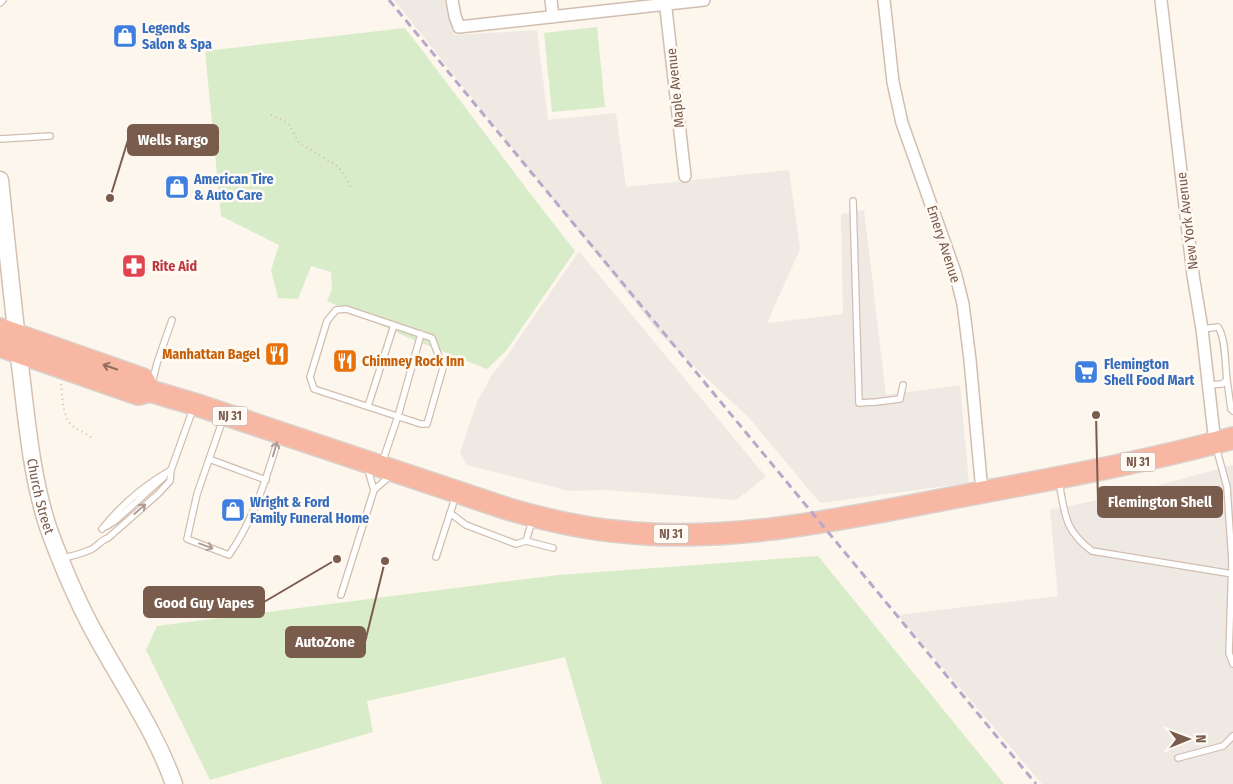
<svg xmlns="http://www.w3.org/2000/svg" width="1233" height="784" font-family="'Fira Sans Condensed',sans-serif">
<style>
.industrial{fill:#efe9e4}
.green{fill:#d8ecc9}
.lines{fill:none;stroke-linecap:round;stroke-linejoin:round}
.lane-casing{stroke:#d1beb0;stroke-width:8}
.street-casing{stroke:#d1beb0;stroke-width:14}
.secondary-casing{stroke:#d6c0b0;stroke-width:19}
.highway-casing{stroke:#dad1cd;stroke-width:24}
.path{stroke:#d9b8a5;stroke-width:2;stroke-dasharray:1 4;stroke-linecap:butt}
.lane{stroke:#fff;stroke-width:5.5}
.street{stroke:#fff;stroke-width:11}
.secondary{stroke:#fff;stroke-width:16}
.highway{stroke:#f7b7a3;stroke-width:21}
.rail{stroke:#b9a8c9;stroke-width:3;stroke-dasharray:8 5;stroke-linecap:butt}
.oneway{stroke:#936e5e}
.oneway2{stroke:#af9d94}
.labels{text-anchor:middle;stroke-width:5;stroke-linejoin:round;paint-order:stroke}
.shield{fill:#fffaf3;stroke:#a28b7f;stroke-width:1}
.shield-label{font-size:12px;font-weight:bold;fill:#7a5c4d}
.shop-label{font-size:14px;font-weight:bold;fill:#366cbe;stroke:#fffaf3;text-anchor:start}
.street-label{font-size:14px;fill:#7a5c4d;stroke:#fffaf3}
.health-label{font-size:14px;font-weight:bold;fill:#be3a42;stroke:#fffaf3;text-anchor:start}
.food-label{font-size:14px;font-weight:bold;fill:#c56008;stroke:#fffaf3;text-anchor:end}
.leader{fill:none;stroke:#7a5c4d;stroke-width:2}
.callout-dot{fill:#7a5c4d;stroke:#fffaf3;stroke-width:2}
.callout{fill:#7a5c4d;stroke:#7a5c4d;stroke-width:2}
.callout-label{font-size:15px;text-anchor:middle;font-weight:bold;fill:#fff}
</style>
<rect width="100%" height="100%" fill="#fdf6ec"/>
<path class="industrial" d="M394,0H444L454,35L537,30L548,120L616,113L626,187L789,170L800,249L767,323L843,314L841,214L864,210L886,395L960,385L969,483L820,503L749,418L661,335Z
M579,251L766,477L736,500L606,490L569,491L466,465L460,452L477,402L493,373L507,356Z
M1233,465V784H1042L898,615L1058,596L1050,510L1126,494Z"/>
<path class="green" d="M597,27L605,107L552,112L544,33Z
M405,28C462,102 517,178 575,251L506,351L487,369L407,337L327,301L332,290L331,272L311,266L298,299L278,298L271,270L279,245L221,216L205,51Z
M818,556L1004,784H602L565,657L367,701L373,732L210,780L146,650L157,626L558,575Z"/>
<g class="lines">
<defs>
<path id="lane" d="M0,3L3,0
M0,139L50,136
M853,201L859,403L876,402L900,399L903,385
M346,309L432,338L443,368L427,424H421L314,389L310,377L327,321L336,310Z
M1202,329L1218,327C1226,338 1225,366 1227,380L1222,384L1208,385
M1227,380L1231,409L1233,411
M152,384L157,363L172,320
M368,406L394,325
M223,419L197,494L187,539L229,555C254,519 267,477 279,436
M1216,447L1227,487L1232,562L1229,653L1233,664
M209,459L266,480
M382,463L398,416L421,334
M1059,482C1065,514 1064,530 1092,551L1233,574
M374,490L391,475
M450,513L466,525L516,544L526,541
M532,521L526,541L553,548
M107,526L115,521L164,477
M102,529C121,505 145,485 171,470
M436,557L456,495
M60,559C71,556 82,554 92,549C98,546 101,540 108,538L158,494L170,481L171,470L193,409
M341,595L374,490L367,467
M1178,758L1223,746L1233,736"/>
<path id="street" d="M452,0L455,16L459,27L704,0
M551,0L553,17
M665,0L685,176
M884,0L893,82L902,123L955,272L963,304L970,360L982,492
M1161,0L1193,275L1202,329L1215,443"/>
<g id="secondary">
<path id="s1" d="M0,180C7,247 14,315 22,382C28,432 33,483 49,530C63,568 79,606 99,641C125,688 156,733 174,784"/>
</g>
<path id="highway" d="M0,329L143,379L150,391
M0,346L138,394L150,391L194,404L508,509C546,520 584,529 623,532C736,544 856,516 967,495C1057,478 1145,462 1233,438"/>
</defs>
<use href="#lane" class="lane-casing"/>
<use href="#street" class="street-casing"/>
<use href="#secondary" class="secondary-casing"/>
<use href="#highway" class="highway-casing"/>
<path class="path" d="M271,115L288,123L299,143L336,165L342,171L351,187
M61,384C63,398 62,419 74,427C80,431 87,434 92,438"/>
<use href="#lane" class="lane"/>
<use href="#street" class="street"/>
<use href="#secondary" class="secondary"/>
<use href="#highway" class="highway"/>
<path class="rail" d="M389,0L1036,784"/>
</g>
<defs><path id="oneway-shaft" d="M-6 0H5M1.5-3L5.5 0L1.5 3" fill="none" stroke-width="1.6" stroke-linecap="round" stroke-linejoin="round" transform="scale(1.25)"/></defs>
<use class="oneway" href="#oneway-shaft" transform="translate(110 367) rotate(-161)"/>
<g class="oneway2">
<use href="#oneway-shaft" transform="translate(275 449) rotate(-74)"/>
<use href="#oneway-shaft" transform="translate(140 509) rotate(-41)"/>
<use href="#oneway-shaft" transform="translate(206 546) rotate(20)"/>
</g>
<defs>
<symbol id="shop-square" viewBox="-11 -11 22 22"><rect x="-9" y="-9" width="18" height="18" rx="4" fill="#3f7fe0" stroke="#fffaf3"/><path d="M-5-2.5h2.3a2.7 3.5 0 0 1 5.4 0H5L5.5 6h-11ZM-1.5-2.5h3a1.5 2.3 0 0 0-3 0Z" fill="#fff"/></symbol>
<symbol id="pharmacy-square" viewBox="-11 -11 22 22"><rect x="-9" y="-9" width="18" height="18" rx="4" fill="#e0444e" stroke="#fffaf3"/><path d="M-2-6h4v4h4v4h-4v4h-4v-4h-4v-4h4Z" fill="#fff"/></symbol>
<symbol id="restaurant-square" viewBox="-11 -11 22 22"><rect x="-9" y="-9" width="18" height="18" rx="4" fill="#e8710a" stroke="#fffaf3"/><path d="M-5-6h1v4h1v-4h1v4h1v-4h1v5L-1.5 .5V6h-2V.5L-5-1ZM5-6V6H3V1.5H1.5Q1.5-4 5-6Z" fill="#fff"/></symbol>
<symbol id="supermarket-square" viewBox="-11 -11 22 22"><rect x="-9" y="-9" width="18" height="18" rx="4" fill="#3f7fe0" stroke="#fffaf3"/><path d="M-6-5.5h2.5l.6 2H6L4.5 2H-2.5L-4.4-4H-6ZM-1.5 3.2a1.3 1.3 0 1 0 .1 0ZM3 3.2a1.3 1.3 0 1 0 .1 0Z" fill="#fff"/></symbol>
</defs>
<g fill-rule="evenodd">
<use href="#shop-square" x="111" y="22" width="28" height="28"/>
<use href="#shop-square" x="163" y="173" width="28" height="28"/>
<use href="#pharmacy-square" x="120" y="252" width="28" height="28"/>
<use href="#restaurant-square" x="263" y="340" width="28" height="28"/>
<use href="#restaurant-square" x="331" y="347" width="28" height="28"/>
<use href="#supermarket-square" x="1072" y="358" width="28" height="28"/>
<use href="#shop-square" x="219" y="496" width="28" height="28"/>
</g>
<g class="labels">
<g class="shield">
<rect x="212.5" y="406.5" width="35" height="19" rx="4"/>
<rect x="1120.5" y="452.5" width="35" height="19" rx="4"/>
<rect x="653.5" y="524.5" width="35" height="19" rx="4"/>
</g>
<g class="shield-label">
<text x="230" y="420">NJ 31</text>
<text x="1138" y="466">NJ 31</text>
<text x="671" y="538">NJ 31</text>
</g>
<g class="shop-label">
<text x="142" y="33">Legends<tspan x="142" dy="16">Salon &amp; Spa</tspan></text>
<text x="194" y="184">American Tire<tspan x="194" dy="16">&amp; Auto Care</tspan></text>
<text x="1104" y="369">Flemington<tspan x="1104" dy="16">Shell Food Mart</tspan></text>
<text x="250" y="507">Wright &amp; Ford<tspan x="250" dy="16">Family Funeral Home</tspan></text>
</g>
<g class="street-label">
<text transform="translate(675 88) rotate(-96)" y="5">Maple Avenue</text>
<text transform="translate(1187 221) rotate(-97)" y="5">New York Avenue</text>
<text transform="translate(944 244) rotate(72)" y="5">Emery Avenue</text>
<text dy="5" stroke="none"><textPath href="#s1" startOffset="319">Church Street</textPath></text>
</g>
<g class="health-label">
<text x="152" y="271">Rite Aid</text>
</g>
<g class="food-label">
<text x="260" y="359">Manhattan Bagel</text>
<text x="362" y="366" text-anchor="start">Chimney Rock Inn</text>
</g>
</g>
<path class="leader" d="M110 198L128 140M1096 415L1098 502M337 559L264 602M385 561L365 642"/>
<g class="callout-dot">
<circle cx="110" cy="198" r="5"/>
<circle cx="1096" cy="415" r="5"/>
<circle cx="337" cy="559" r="5"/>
<circle cx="385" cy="561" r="5"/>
</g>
<g class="callout">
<rect x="128" y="125" width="90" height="30" rx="5"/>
<rect x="1098" y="487" width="124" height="30" rx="5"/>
<rect x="144" y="587" width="120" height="30" rx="5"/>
<rect x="286" y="627" width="79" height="30" rx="5"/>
</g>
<g class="callout-label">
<text x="173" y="145">Wells Fargo</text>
<text x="1160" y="507">Flemington Shell</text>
<text x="204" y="608">Good Guy Vapes</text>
<text x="325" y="647">AutoZone</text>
</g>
<g transform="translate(1188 739) rotate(89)" stroke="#fffaf3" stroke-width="4" paint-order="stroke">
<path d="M0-4L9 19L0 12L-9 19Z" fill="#7a5c4d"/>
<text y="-8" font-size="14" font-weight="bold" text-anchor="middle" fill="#7a5c4d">N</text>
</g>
</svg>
